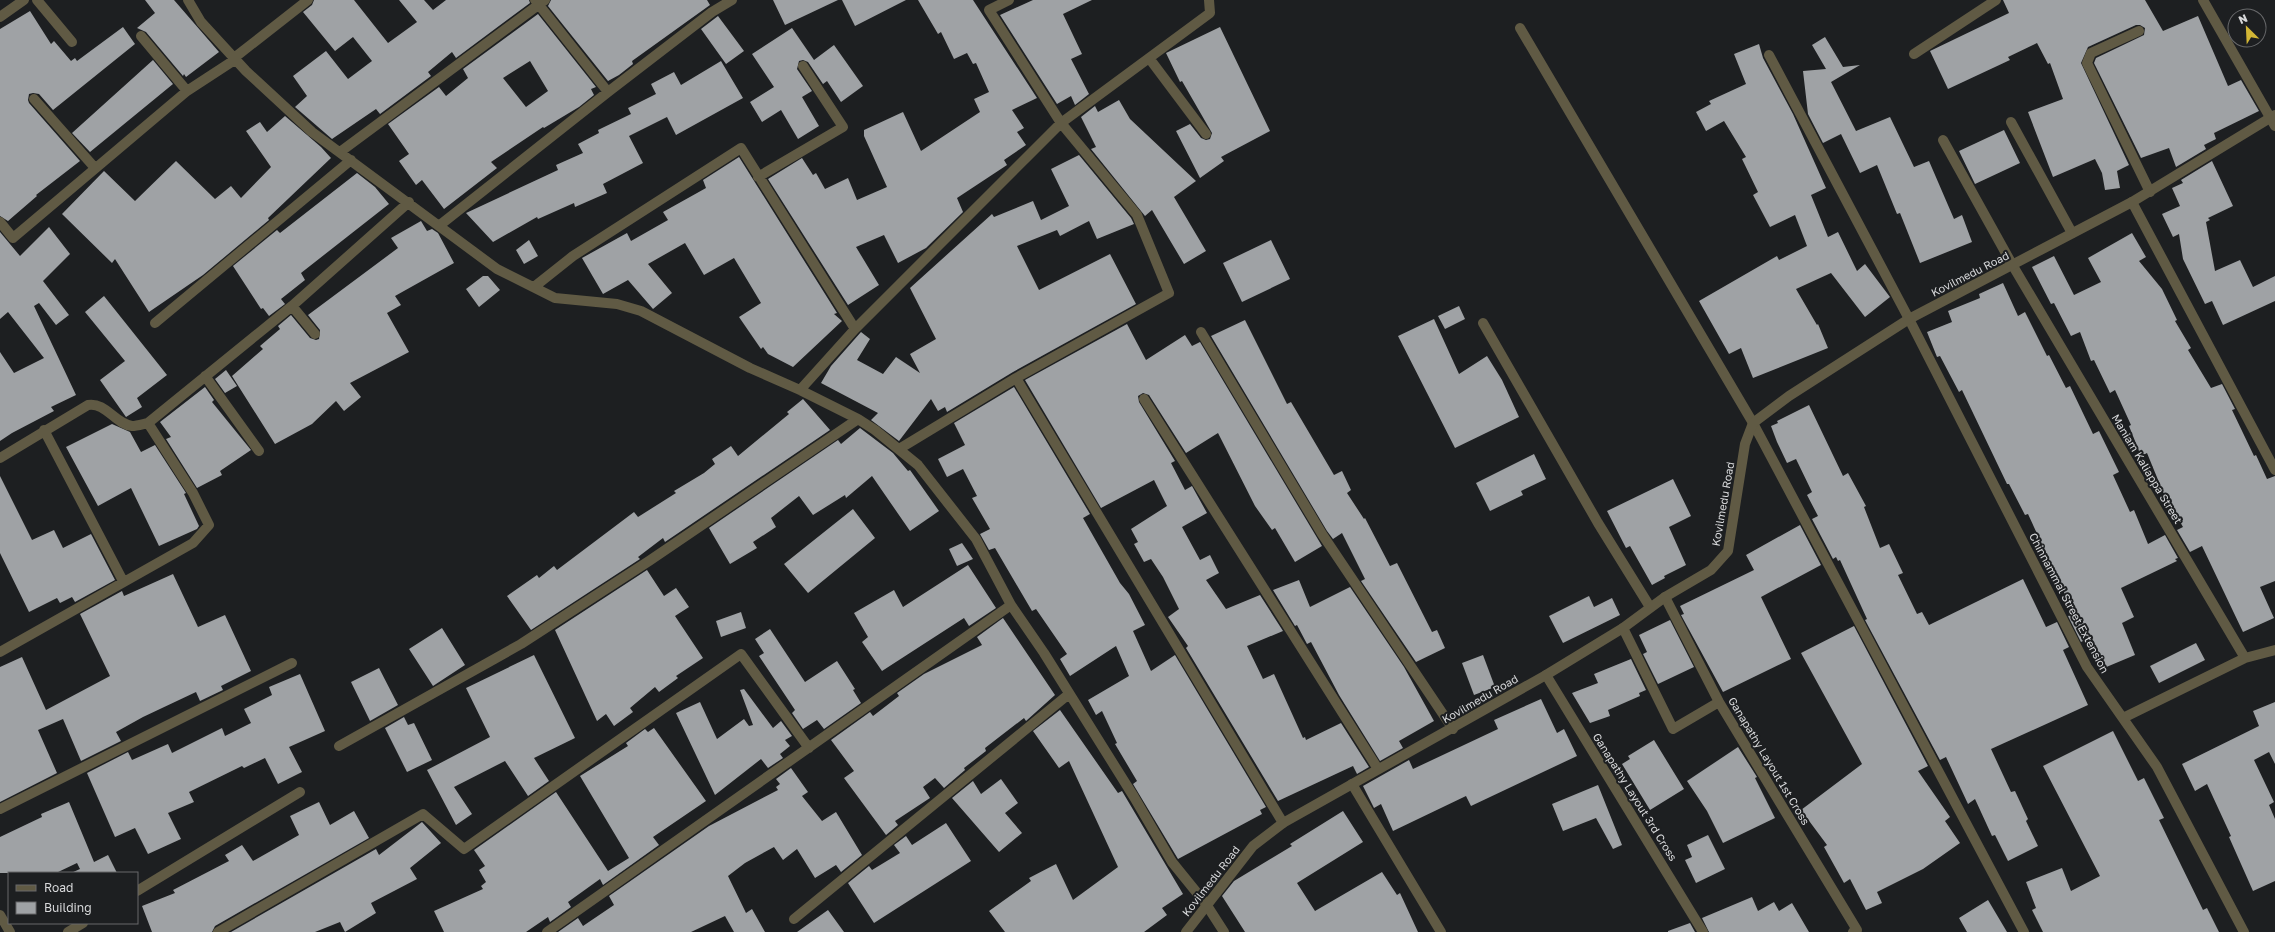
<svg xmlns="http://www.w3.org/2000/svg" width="2275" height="932" font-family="'Golos Text',sans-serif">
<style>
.building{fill:#9fa2a5;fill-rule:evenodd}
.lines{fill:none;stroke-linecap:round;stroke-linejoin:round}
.service{stroke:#605a44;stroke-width:10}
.minor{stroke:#605a44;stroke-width:10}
.tertiary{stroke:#605a44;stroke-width:10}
.labels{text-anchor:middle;stroke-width:4;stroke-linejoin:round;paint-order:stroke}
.street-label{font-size:11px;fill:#d8d9db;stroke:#1d1f21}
</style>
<rect width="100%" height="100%" fill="#1d1f21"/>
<path class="building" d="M145,0H174L219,52L186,77L184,74L183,76L146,32L137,28L155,13Z
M314,0H354L388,43L417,22L399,0H424L433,10L446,0H529L530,3L456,58L452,52L428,72L431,76L380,114L376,109L332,139L295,107L307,96L293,76L326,51L348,79L372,61L353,37L335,51L303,12L312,5Z
M551,0H707L710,5L632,61L633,64L619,75L608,81L548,6Z
M773,0H838L785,25Z
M842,0H906L855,26Z
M918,0H973L1037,98L1012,110L1024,128L1017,132L1026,145L1004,160L1007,165L957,198L963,212L926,248L898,263L884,235L856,247L879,285L848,305L768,179L802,158L813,175L816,173L825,189L848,178L857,200L887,187L864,136V130L903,112L921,151L980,112L974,99L989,92L976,63L973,64L967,53L954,59L941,32L938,34Z
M1033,0H1092L1063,14L1082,54L1071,59L1089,94L1075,105L1071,96L1057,104L1000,15Z
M2003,0H2145L2163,31L2198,16L2228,86L2241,80L2259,111L2214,133L2216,139L2204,145L2206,149L2176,167L2169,148L2141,158L2094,63L2096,58L2144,35L2145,28L2140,25H2136L2088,47L2081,63L2129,165L2117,171L2120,188L2105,190L2102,173L2095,159L2053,177L2028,112L2063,99L2050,63L2048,64L2037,43L2008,57L2010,60L1948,89L1930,51L2009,13Z
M30,11L51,44L54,41L71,61L75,58L77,61L123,27L135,44L53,110L39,94L33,93L29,94L28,100L29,103L80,161L36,195L37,196L8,221L0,216V29Z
M538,14L596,87L591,89L594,95L579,107L544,128L543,127L491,162L497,168L444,209L422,180L416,185L399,161L409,154L388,124L439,87L446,96L468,78L463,69ZM530,61L548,91L526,107L503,78Z
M718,16L744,51L726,64L701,29Z
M1220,27L1270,131L1221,157L1224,161L1200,178L1176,131L1190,124L1201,138L1206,140L1210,139L1212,133L1182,81L1180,82L1166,53Z
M792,28L814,60L834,45L863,86L841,102L827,81L823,84L808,62L803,60L799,61L797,69L812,91L802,97L819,126L798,139L781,110L762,122L750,102L774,87L752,54Z
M1825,37L1843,67L1860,65L1831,82L1856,131L1890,117L1914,167L1929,161L1954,219L1962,215L1972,242L1920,263L1900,213L1897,214L1877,165L1860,173L1841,134L1823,143L1808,114L1803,71L1826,69L1812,45Z
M1759,44L1763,58L1793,114L1826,188L1811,195L1828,237L1838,232L1857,271L1865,264L1890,297L1865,317L1831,273L1796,289L1817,325L1818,324L1828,348L1753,378L1741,348L1729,354L1699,301L1777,256L1779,260L1807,246L1795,215L1770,227L1753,195L1758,192L1742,159L1746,157L1724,121L1706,131L1696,112L1711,104L1709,101L1746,84L1734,54Z
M153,60L173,84L90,152L72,133Z
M721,61L743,98L676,135L667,117L629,136L643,163L603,184L607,193L575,207L574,203L538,219L537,217L493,242L466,213L558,170L556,165L583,153L578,144L599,133L598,130L631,114L628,108L656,94L651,84L674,72L681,85Z
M1119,100L1130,119L1196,181L1174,197L1206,251L1184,264L1152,210L1145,216L1091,149L1096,147L1081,117L1095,106L1098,112Z
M285,116L321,147L331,158L268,218L269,220L203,275L149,312L115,259L112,263L62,214L104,171L135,201L176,161L215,199L231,186L241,198L271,167L246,131L260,122L267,132Z
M2004,130L2020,163L1975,184L1959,151Z
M1079,155L1131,218L1134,224L1097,239L1089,221L1060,236L1057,230L1017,246L1039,290L1110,254L1136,304L1013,372L947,412L945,407L938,411L931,399L899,441L871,420L878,413L821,383L831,366L861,332L870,339L857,360L883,374L896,357L920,373L910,354L936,339L910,288L992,214L994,217L1033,201L1041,220L1069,206L1051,169Z
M739,157L837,313L834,314L842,321L793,367L768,354L763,347L761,349L739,317L761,303L734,258L704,275L685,243L648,264L672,293L653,309L628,280L603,294L582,258L627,233L631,241L668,220L663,212L706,188L703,180Z
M2212,161L2233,206L2208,218L2210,220L2206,222L2215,271L2240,260L2253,287L2275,276V301L2223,325L2212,301L2205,304L2183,259L2179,234L2173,237L2162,214L2180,206L2172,188L2183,183L2181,180Z
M357,173L375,187L389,204L301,273L305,280L281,299L285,304L269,316L263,308L261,309L233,266L277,230L280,233Z
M421,221L427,231L432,229L438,233L454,263L395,296L401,305L387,313L409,352L350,383L361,397L344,411L336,401L312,424L275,444L232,376L263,349L260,346L280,329L278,326L291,315L310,338L316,340L319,339L320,330L308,315L398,248L391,238Z
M49,227L70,254L43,281L69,315L56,325L39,303L34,306L76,395L51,407L54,411L12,433L0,441V352L14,373L44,358L8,312L0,319V232L20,256Z
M2132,233L2146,257L2139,261L2162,289L2177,320L2175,321L2191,348L2188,350L2211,388L2222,384L2235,409L2232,410L2254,456L2256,455L2267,479L2275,476V581L2260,587L2274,618L2243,632L2202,546L2190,552L2177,530L2183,527L2163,492L2147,453L2141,456L2129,426L2131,425L2115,390L2110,393L2094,360L2091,361L2080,332L2071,336L2054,303L2051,304L2032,267L2054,256L2074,295L2101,282L2088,258Z
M529,240L538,256L524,264L516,250Z
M1271,240L1290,279L1242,302L1223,263Z
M483,276H488L500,290L479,307L466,289Z
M2003,283L2018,316L2025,312L2047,356L2049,355L2066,388L2070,386L2093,434L2099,431L2119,472L2113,475L2130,512L2134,510L2148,544L2165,535L2178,558L2175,559L2177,561L2121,588L2134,617L2122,623L2135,655L2104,668L2091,637L2081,642L2068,616L2074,614L2028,514L2025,515L2009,484H2007L1962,390L1959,392L1940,356L1937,357L1927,332L1952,322L1948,311L1980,298L1979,294Z
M104,296L167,375L137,398L142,407L126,417L100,380L125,361L85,312Z
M1459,306L1465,319L1445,329L1438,316Z
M1434,319L1459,374L1487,356L1502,380L1519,417L1455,448L1398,336Z
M1245,320L1287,404L1291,402L1334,475L1342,471L1351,490L1347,493L1364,519L1365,518L1390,566L1397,563L1432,632L1437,630L1445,648L1416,662L1361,581L1365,579L1342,533L1333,539L1327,531L1211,336Z
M1127,324L1146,360L1185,335L1192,346L1200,342L1322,546L1295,562L1275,528L1272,530L1255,506L1218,433L1186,453L1149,395L1143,393L1138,396L1139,402L1175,461L1171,463L1185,490L1192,486L1207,513L1182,527L1200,560L1210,555L1219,573L1206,580L1226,609L1260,595L1283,631L1247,646L1263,679L1274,674L1303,738L1305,737L1306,740L1341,723L1369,767L1357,774L1353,766L1278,801L1186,648L1188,646L1168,617L1179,609L1163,577L1151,559L1144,562L1134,544L1138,542L1131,529L1167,506L1154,480L1101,508L1025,380Z
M226,370L237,386L225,393L215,379Z
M205,387L214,400L212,402L251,450L220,471L222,475L197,488L166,439L171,437L160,422Z
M1014,387L1090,514L1083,518L1120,583L1129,594L1145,625L1133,631L1151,671L1175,655L1266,807L1260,810L1262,814L1178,859L1133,784L1137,781L1115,744L1117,743L1102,711L1096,715L1088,700L1129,676L1116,646L1070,676L1060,659L1067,654L1036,609L1032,611L995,548L989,550L980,534L990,529L972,498L977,496L963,469L947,477L938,459L965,445L954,423Z
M803,399L830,430L665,542L663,538L638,557L640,559L531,630L507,596L537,575L539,578L554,566L557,570L634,512L638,517L676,493L674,491L704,473L715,464L712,459L731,446L738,456L789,414L787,412Z
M1809,405L1843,476L1848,473L1866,506L1864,507L1880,548L1889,544L1903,573L1898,575L1917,614L1922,612L1929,625L2023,579L2046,627L2057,622L2069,647L2063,650L2088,705L1991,749L2011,792L2015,791L2028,819L2026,821L2038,846L2008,861L1995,835L1992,836L1975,799L1968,804L1946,757L1940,760L1865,620L1867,619L1840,560L1838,561L1836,557L1833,559L1812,519L1818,516L1807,495L1812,492L1796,459L1787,463L1777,442L1771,426L1778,423L1777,421Z
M112,424L130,432L141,452L155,445L186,493L184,494L199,526L197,529L159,546L131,488L98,506L66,447Z
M860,428L893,453L908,471L910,470L939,511L910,531L872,476L846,498L845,495L813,515L799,496L771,518L776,527L753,542L757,548L730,564L709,528L838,440L841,444Z
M1534,454L1546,479L1521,491L1523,495L1490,511L1476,483Z
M0,476L32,540L54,530L63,548L91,534L115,580L75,602L72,597L60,603L57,598L29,612L0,553Z
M1673,479L1691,516L1669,527L1686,565L1664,576L1665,578L1652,585L1630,546L1626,548L1607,511Z
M853,509L875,538L808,593L784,564Z
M1800,525L1821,565L1761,597L1791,659L1723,692L1681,615L1684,614L1680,606L1754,570L1746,555Z
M962,543L973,559L957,566L949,549Z
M968,565L996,608L969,626L964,618L882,671L862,642L868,637L854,613L894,590L903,607Z
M647,570L664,596L676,588L689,607L675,616L703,658L676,676L678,678L659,692L655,687L630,708L633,712L614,726L606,714L597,721L555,630Z
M173,574L198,627L225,615L251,671L221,686L223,690L200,701L196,692L143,717L116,732L121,741L81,761L63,719L38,730L57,773L0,802V667L22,657L46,710L110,676L80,614L122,591L124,596Z
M1299,580L1310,607L1350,587L1404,667L1434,721L1399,741L1403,748L1380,761L1339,695L1311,642L1307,644L1297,625L1295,626L1273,590Z
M1589,596L1594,607L1612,598L1620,615L1563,643L1549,616Z
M741,612L746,628L721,637L716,621Z
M1003,618L1055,695L1026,721L1024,718L985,748L986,751L964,768L965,770L944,788L935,778L923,787L930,798L895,821L898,825L886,835L844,778L854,771L831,740L870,712L873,716L899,696L897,693L924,674L982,645L977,637Z
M1670,620L1694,667L1658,684L1643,654L1647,652L1639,635Z
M1854,626L1928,766L1918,771L1950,817L1945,821L1960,843L1923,869L1877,892L1882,903L1866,910L1850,879L1844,883L1824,847L1827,845L1801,810L1862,764L1801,653Z
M442,628L465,665L433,686L409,649Z
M770,629L805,682L837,661L855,689L853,690L861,703L824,729L817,720L803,729L792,713L795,710L759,656L764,653L755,639Z
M2196,643L2205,660L2159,683L2150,666Z
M534,655L575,738L534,758L549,781L528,796L505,761L454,787L472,814L456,825L427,770L490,737L466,688Z
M1483,655L1495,687L1474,695L1462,663Z
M1631,659L1646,690L1639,693L1640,696L1608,710L1610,716L1590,723L1572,693L1598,683L1594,674Z
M379,668L398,705L370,721L351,682Z
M300,674L325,731L289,747L302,772L278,784L265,758L244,768L242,766L189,792L194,802L168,813L181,839L148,854L135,828L115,837L87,773L128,752L132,760L168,744L172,753L222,728L225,736L251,723L244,709L272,695L269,687Z
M744,689L773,728L781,721L792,736L785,740L790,746L780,754L783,758L768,768L761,759L715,795L676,713L700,702L717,739L744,719L749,726L753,725L740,690Z
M1541,699L1557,733L1564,729L1577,756L1471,806L1466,796L1393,831L1381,804L1374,808L1363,786L1409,760L1413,769L1498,729L1494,720Z
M2275,702V764L2269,752L2254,760L2274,802L2269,805L2275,819V881L2253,891L2229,837L2231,836L2207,784L2195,791L2182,764L2259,726L2253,711Z
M1060,710L1118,793L1122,791L1183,894L1162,908L1167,915L1144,932H1005L989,911L1031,881L1029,878L1056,864L1073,900L1118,867L1069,761L1059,768L1033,731Z
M404,717L408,725L414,723L432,760L407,772L385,728Z
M654,728L706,801L653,837L659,845L603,885L600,879L568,902L571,907L550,922L548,917L526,932H444L434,911L483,889L481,886L486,882L479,870L485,866L474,850L556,792L608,871L629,858L580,776L628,746L626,743L645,729L648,732Z
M2113,731L2138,781L2144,778L2164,818L2159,820L2203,910L2207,908L2219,932H2043L2032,910L2036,908L2026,882L2062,868L2071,891L2100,876L2043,766Z
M1654,740L1684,789L1650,810L1622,764L1630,759L1628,756Z
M1738,747L1757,777L1755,778L1775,818L1723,843L1707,811L1687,781Z
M791,768L808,792L802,796L822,821L836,812L862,855L841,872L836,865L815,878L797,849L783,860L774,847L745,863L728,876L746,913L752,909L765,932H734L725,916L691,932H558L578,918L583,926L614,905L609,896L709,826L778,790L776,787L780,784L776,779Z
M1001,779L1018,803L1005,813L1022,833L999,852L952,798L973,781L981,794Z
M1598,785L1622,845L1613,849L1596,818L1563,831L1552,804Z
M69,802L94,862L108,855L117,873H71L80,869L77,863L56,873H0V837L42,817L41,814Z
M319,802L330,825L354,811L369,838L215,926L212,932H152L142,906L175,893L173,890L229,861L225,855L242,845L253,861L299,835L290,816Z
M1343,811L1363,842L1297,883L1315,911L1382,872L1397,895L1400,893L1418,932H1245L1222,896L1234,881L1292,846L1290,844Z
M422,822L441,843L410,868L417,879L371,903L376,913L345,932L340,922L315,932H231L376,849L379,855Z
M946,823L971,861L874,923L848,883L869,866L872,870L900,853L894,845L906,836L912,845Z
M1708,835L1725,869L1696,883L1685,860L1692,857L1687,845Z
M1752,897L1758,911L1774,902L1779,911L1792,903L1809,932H1709L1702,918Z
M1988,900L2007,932H1967L1959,918Z
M828,910L844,932H797Z
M1690,923L1695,932H1668V931Z"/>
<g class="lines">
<path class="service" d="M2139,31L2091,53L2087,63L2150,192
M1943,140L2013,266
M1483,323L1598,523L1650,607"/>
<path class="minor" d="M37,0L72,42
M188,0L201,22L246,71L312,132L497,269L555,298L617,304L641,311L750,368L800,390L858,419L875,430L918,465L976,539L1011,605L1044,653L1134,797L1172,862L1206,904L1224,932
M535,0L608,92
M2203,0L2275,126
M0,17L24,0
M1520,28L1753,423L2024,932
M141,36L187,91
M1914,54L1996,0
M1769,55L1909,319L2087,667L2157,767L2244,932
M234,58L308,0
M1149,58L1206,134
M34,99L95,168
M2011,122L2072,233
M340,152L545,0
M758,177L843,127L803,66
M2132,202L2275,470
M0,222L13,238L187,91L236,59
M440,225L608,92L712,12L732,0
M2013,266L2245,658L2275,650
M534,287L573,256L741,148L855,329
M292,306L315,334
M155,323L351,160
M1201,332L1322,534L1453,729
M205,376L259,451
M1016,378L1283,823
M800,390L855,329L1061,123L1210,13L1209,0
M1144,399L1378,769
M44,430L123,581
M899,449L1016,378L1169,293L1137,215L1061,123L989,10L1009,0
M0,458L88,405C106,402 115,424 132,426C137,426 143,424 148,423L292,306L409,202
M1665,597L1719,702L1857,930L1853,932
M1623,628L1673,729L1719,702
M0,652L193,543L209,525L193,493L148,423
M1546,675L1703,932
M2123,718L2245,658
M339,746L521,644L649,561L858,419
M1352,784L1441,932
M0,809L292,663
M137,891L300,792
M0,915L10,932
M794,919L1069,694
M68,932L83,923
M218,932L423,814L464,849L741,654L809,748
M547,932L1011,605"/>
<path class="tertiary" d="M1186,932L1253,846L1283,823L1546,675L1623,628L1665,597L1711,570L1728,551L1745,444L1753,423L1789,396L1909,319L2132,202L2275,115"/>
</g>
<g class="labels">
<g class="street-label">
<text transform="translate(1970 274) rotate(-27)" y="4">Kovilmedu Road</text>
<text transform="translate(2147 469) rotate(59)" y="4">Maniam Kaliappa Street</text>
<text transform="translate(1723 504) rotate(-80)" y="4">Kovilmedu Road</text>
<text transform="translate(2069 603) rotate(62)" y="4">Chinnammal Street Extension</text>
<text transform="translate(1480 699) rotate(-30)" y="4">Kovilmedu Road</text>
<text transform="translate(1769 761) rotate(59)" y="4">Ganapathy Layout 1st Cross</text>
<text transform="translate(1635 797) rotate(58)" y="4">Ganapathy Layout 3rd Cross</text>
<text transform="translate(1211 881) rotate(-52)" y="4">Kovilmedu Road</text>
</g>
</g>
<rect x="8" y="872" width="130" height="52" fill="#1d1f21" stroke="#68696b"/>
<rect x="16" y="885" width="20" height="6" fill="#605a44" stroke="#68696b"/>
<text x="44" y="892" font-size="12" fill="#d8d9db">Road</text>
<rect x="16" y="902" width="20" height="12" fill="#9fa2a5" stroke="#68696b"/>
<text x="44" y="912" font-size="12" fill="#d8d9db">Building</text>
<g transform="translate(2247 28) rotate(336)"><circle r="19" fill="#1d1f21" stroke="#68696b"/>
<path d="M0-3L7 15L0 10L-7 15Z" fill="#d2b635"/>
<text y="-6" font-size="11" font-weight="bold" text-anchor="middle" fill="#d8d9db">N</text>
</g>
</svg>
